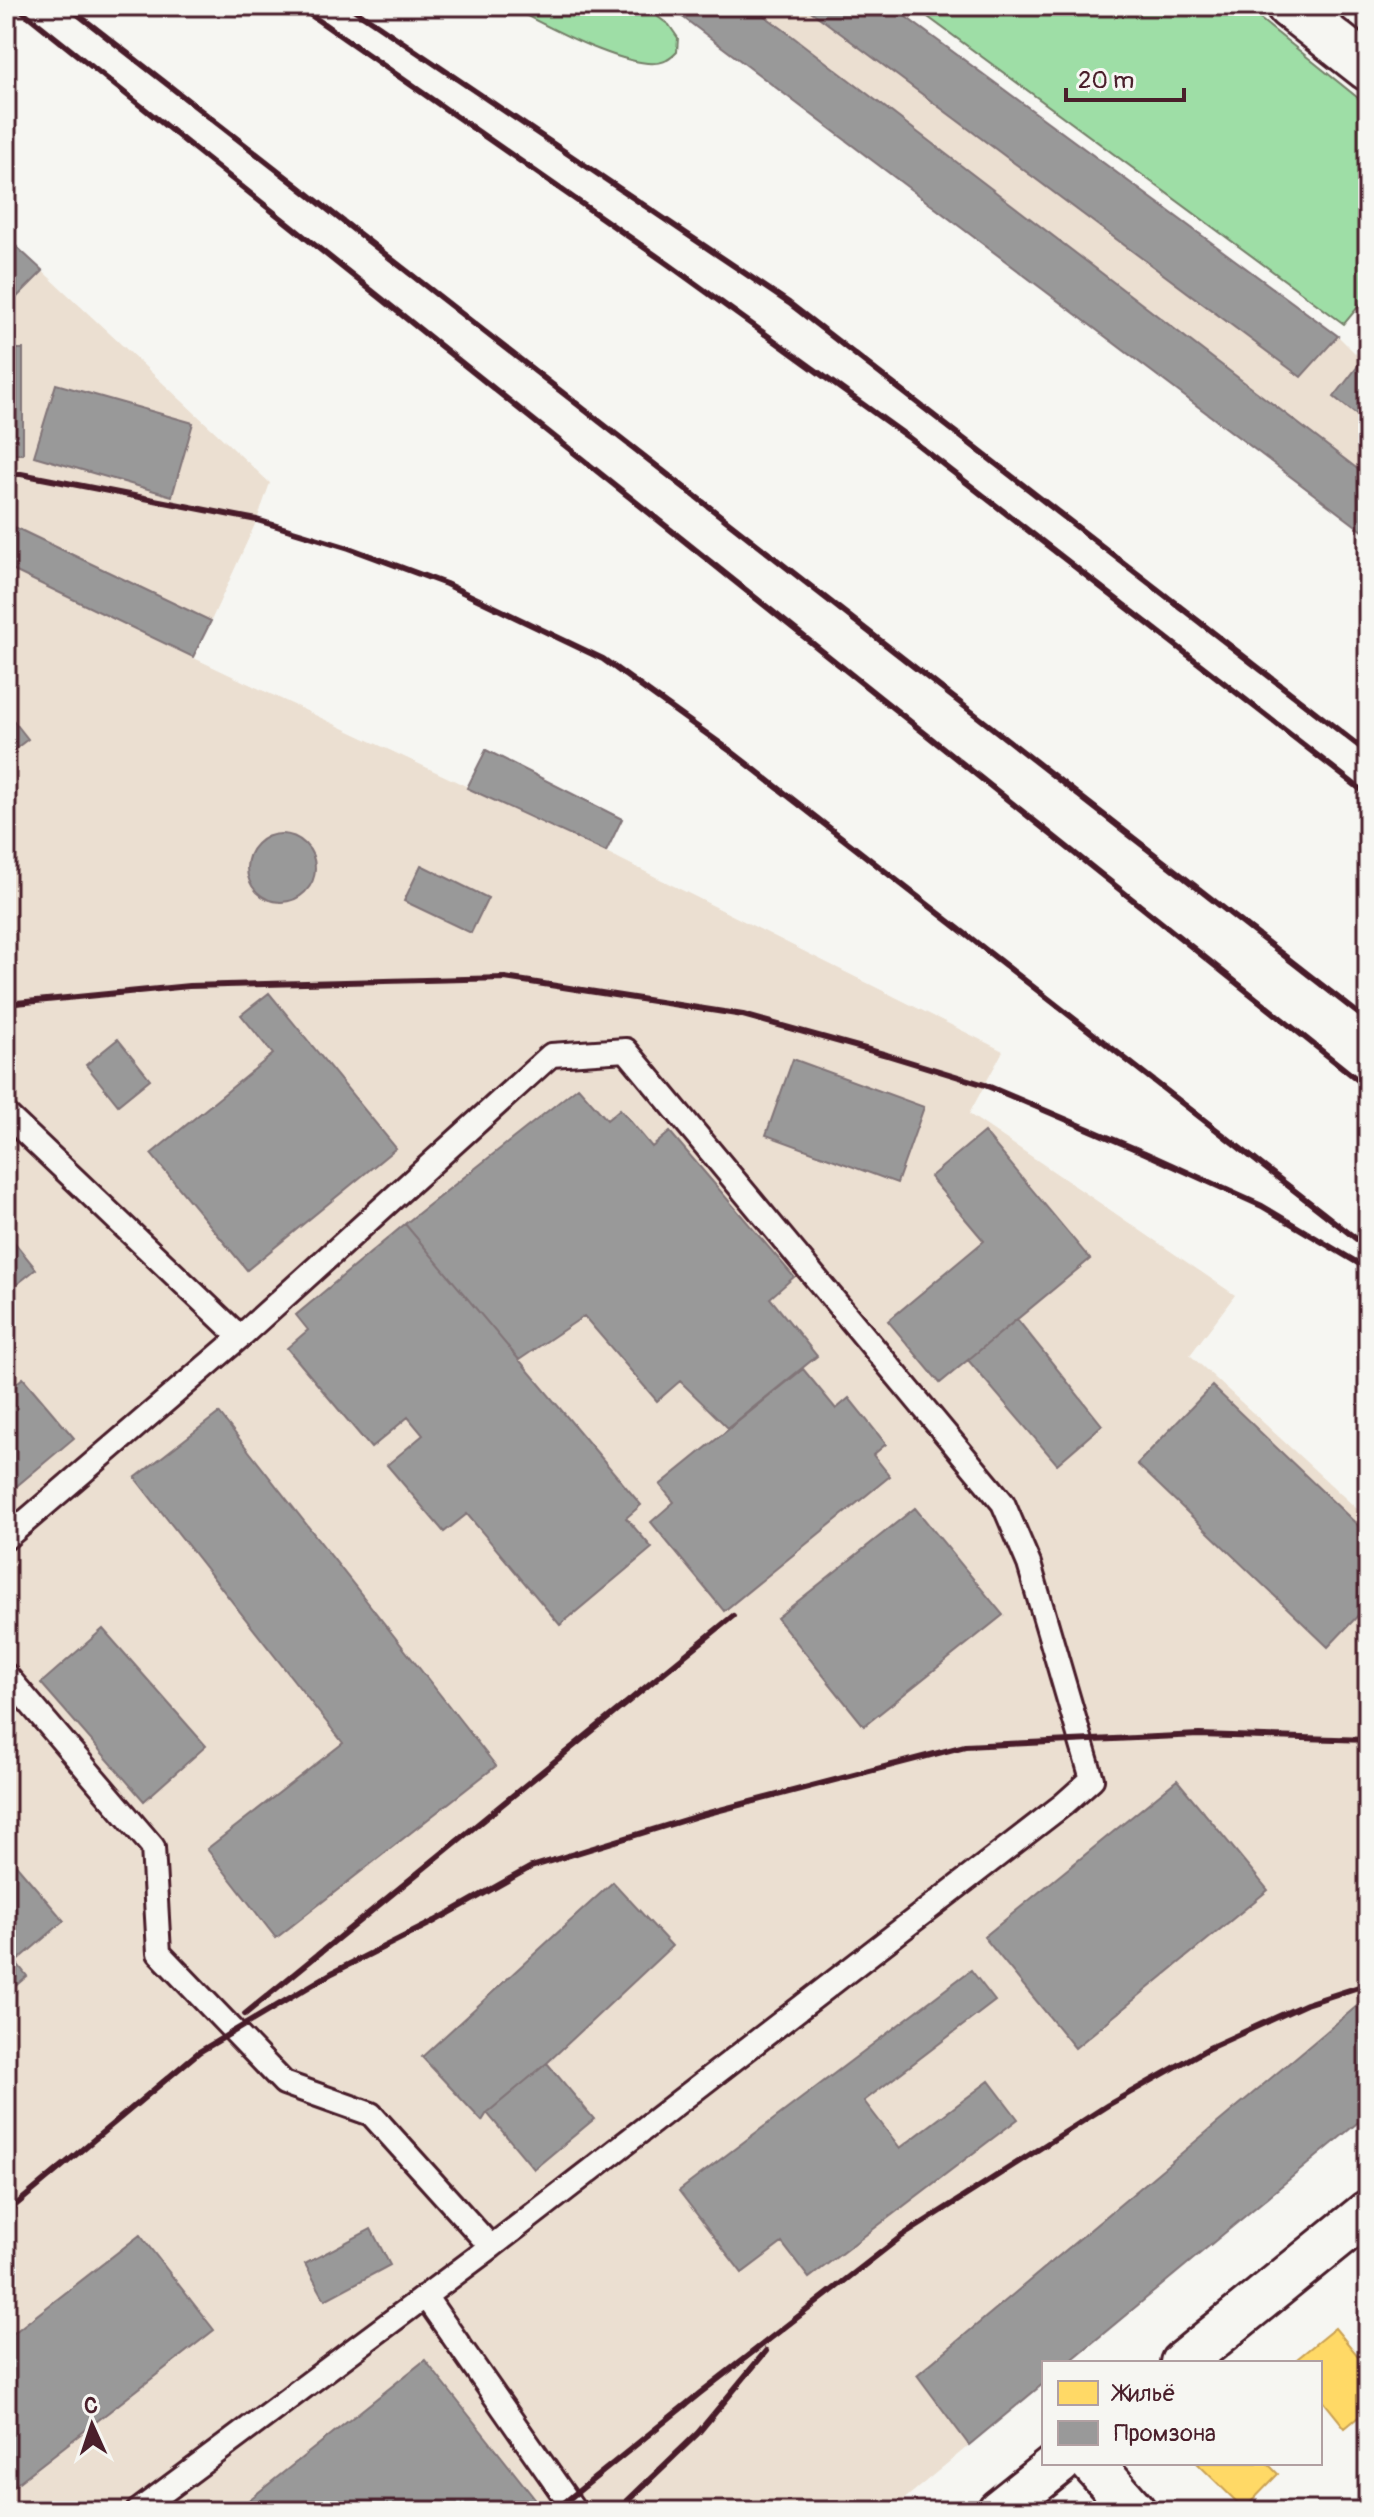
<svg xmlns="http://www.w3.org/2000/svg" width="1374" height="2517" font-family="Pangolin,sans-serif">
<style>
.built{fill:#ebdfd1}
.green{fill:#9edea6;stroke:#747e68;stroke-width:2}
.homes{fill:#ffd966;stroke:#c9a154;stroke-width:2}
.industry{fill:#999;stroke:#817478;stroke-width:2}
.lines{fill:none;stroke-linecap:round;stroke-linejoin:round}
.lane-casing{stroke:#4a1f2b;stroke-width:28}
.street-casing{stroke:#4a1f2b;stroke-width:48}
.secondary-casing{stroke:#4a1f2b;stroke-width:50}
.lane{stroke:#f6f6f2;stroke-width:22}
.street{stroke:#f6f6f2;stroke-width:42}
.secondary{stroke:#f6f6f2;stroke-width:44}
.rail{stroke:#4a1f2b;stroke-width:6}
</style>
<rect width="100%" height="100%" fill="#f6f6f2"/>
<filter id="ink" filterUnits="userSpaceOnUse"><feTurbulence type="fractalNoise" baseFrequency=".0125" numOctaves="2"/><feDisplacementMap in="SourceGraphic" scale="16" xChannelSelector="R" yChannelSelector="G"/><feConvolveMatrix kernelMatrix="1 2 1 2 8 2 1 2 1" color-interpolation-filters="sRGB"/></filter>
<g filter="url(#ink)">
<path class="built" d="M668,6H891L1338,336L1368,366V535Z
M6,237L270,483L257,520L194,658L606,852L1003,1051L969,1114L1235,1295L1190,1355L1368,1519V2114L1068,2363H1044V2383L890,2511H6Z"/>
<path class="green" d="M508,6H643L669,25L678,38L677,52C674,55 671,58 667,60C637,77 538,21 508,6Z
M913,6H1244L1368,106V295L1344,324Z"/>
<path class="homes" d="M1335,2328L1368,2368V2409L1345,2428L1320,2397V2363H1292Z
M1197,2463H1267L1278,2474L1244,2509Z"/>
<path class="industry" d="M668,6H751L784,30L1368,477V535Z
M804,6H891L1338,336L1301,377Z
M6,237L43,271L6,308Z
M6,349H23V454H6Z
M1362,361L1368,366V424L1334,397Z
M56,384L193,423L172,496L34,456Z
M6,523L211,621L193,657L6,567Z
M6,711L28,739L6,756Z
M486,750L622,819L606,852L467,788Z
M247 868a34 34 0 1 1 68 0a34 34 0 1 1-68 0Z
M421,865L488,898L471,933L404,901Z
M269,993L396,1148L247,1270L151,1154L273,1054L241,1015Z
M118,1039L150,1079L118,1105L86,1065Z
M793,1059L924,1107L897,1183L766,1135Z
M578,1087L607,1120L620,1109L652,1147L670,1132L794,1277L770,1298L817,1356L728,1428L680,1381L657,1401L584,1316L519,1360L405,1224Z
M984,1132L1090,1259L940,1383L888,1321L984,1241L930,1177Z
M405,1224L641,1505L626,1518L652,1548L560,1625L467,1514L444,1532L387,1465L423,1435L408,1417L371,1448L287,1348L308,1330L296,1315Z
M6,1232L36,1269L6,1293Z
M1017,1319L1102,1425L1057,1464L968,1360Z
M803,1369L836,1409L849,1398L886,1444L873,1455L890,1476L724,1611L651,1522L674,1502L660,1485Z
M23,1378L74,1438L6,1495V1392Z
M1212,1386L1368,1535V1605L1328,1647L1137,1464Z
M219,1413L496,1766L276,1938L207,1849L343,1743L135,1478Z
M915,1508L1003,1615L864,1726L777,1618Z
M103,1629L206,1746L144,1801L41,1683Z
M1177,1780L1268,1890L1075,2048L984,1937Z
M6,1853L64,1921L16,1962L27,1976L6,1994Z
M613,1882L672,1946L547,2063L487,2113L482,2121L422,2057Z
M971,1970L995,2001L864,2101L900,2148L989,2081L1018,2119L809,2278L782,2243L742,2273L679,2191Z
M1357,2006L1368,2021V2114L1068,2363H1044V2383L969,2445L917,2375Z
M547,2063L594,2119L534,2169L487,2113Z
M371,2229L390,2265L325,2300L305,2264Z
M140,2235L214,2330L6,2492V2339Z
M425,2360L538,2503L528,2511H235Z"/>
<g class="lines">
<defs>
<path id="lane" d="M6,1114L240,1337L6,1538
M240,1337L551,1055L626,1050L1003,1503L1029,1564L1092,1779L1064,1804L491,2247
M6,1675L153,1847L159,1953L284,2083L371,2114L491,2247L138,2511
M425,2296L575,2511"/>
<path id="street" d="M1182,2363L1368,2212
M1092,2463L1134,2511
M999,2511L1059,2463"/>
<path id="secondary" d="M1289,6L1368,68"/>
</defs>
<use href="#lane" class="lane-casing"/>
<use href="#street" class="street-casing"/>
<use href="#secondary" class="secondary-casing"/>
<use href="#lane" class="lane"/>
<use href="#street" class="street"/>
<use href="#secondary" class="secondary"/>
<path class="rail" d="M16,6L1368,1088
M67,6L1368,1021
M298,6L668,264L908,437L1368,795
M349,6L789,303L1368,753
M6,474H21L257,520L349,548L446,584L603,659L732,752L1368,1248
M6,1004L189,986L505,978L743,1015L887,1055L985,1085L1145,1153L1262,1206L1368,1269
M245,2014L733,1616
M6,2213L199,2052L332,1973L435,1921L531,1867L701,1815L965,1746L1199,1735L1368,1740
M554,2511L700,2393L902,2236L1108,2105L1209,2048L1306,2004L1368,1984
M617,2511L698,2433L766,2351"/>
</g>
</g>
<rect width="1374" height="2517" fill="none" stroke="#f6f6f2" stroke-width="32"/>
<rect x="16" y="16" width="1342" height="2485" fill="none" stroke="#4a1f2b" stroke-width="3" filter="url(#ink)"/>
<rect x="1042" y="2361" width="280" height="104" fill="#f6f6f2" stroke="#b1a0a2" stroke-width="2"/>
<rect x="1058" y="2381" width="40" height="24" fill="#ffd966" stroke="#b1a0a2" stroke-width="2"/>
<text x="1114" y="2401" font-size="24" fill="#4a1f2b">Жильё</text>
<rect x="1058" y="2421" width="40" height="24" fill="#999999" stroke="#b1a0a2" stroke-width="2"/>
<text x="1114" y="2441" font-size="24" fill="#4a1f2b">Промзона</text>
<g transform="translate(92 2425) rotate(357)" stroke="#f6f6f2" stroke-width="6" paint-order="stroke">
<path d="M0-6L14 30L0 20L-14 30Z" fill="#4a1f2b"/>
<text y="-12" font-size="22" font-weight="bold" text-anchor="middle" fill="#4a1f2b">С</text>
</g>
<path d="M1066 88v12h118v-12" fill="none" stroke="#4a1f2b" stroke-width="4"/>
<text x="1078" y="88" font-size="24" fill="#4a1f2b" stroke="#f6f6f2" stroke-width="6" paint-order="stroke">20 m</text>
</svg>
